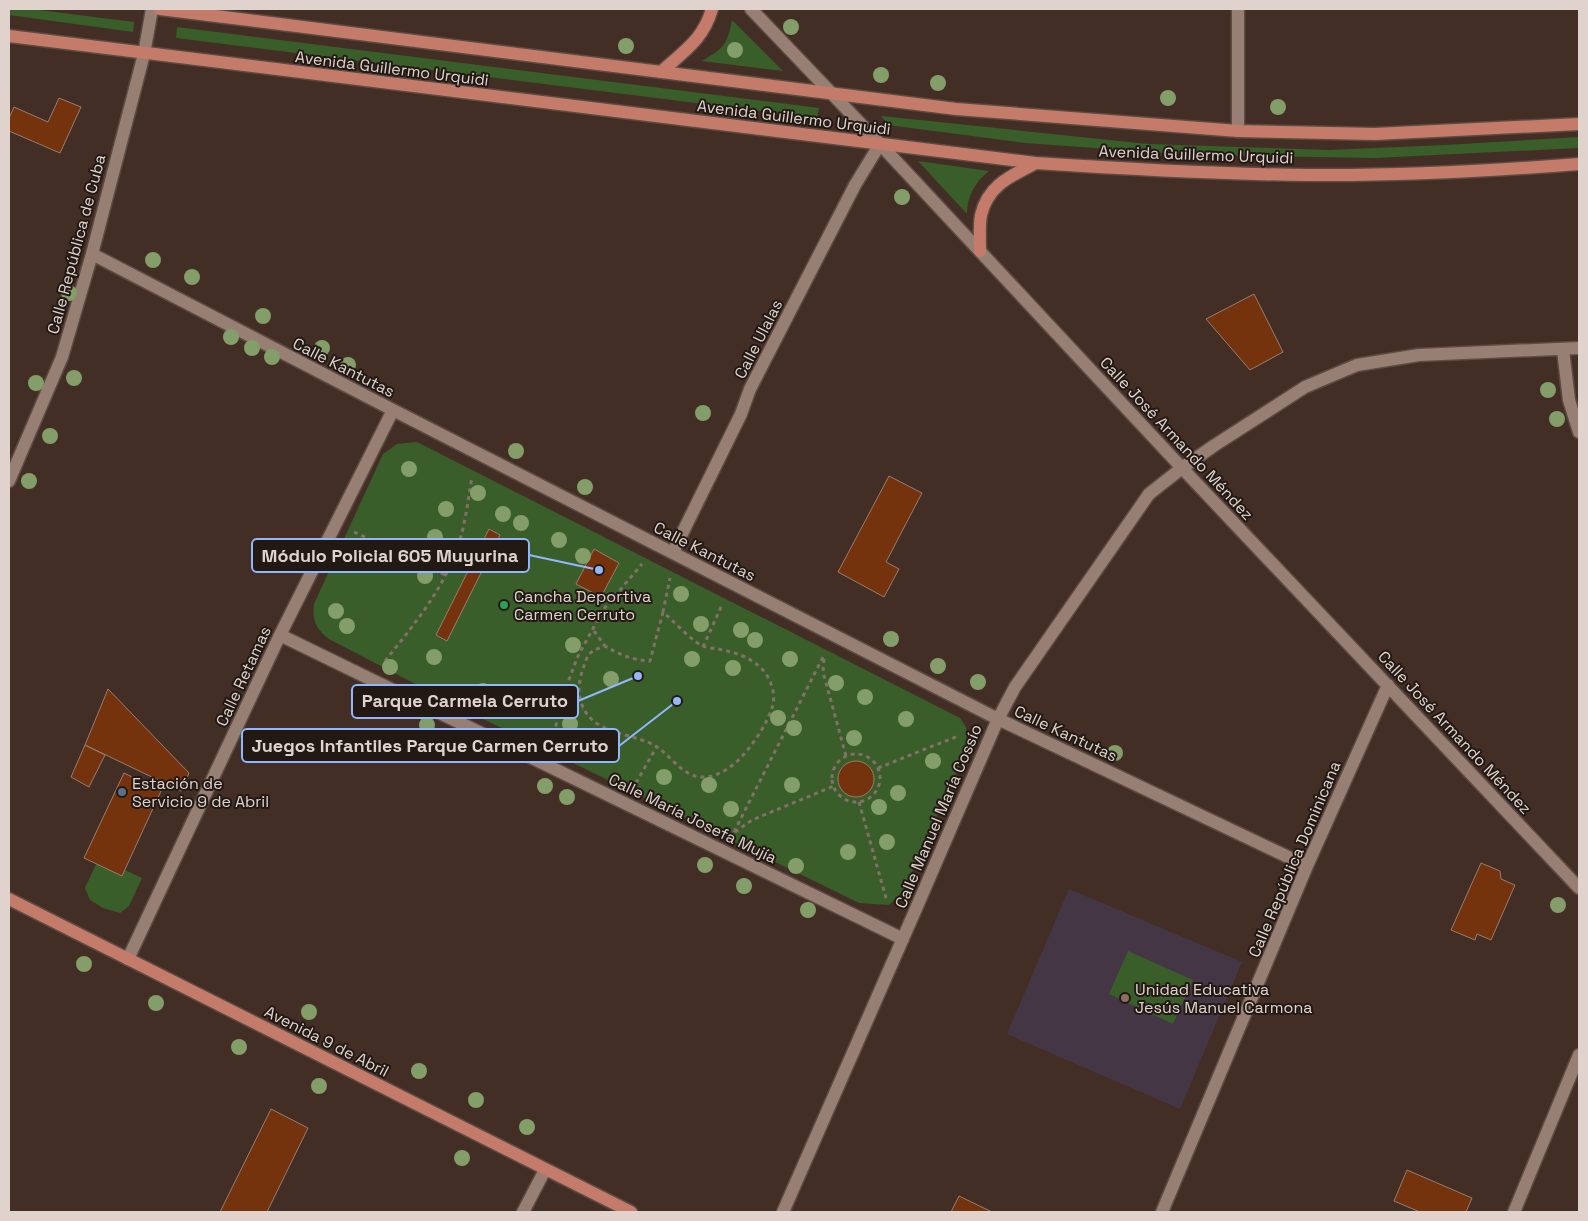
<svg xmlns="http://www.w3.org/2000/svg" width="1588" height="1221" font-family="'Space Grotesk',sans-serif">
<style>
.education{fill:#443644}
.green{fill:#395e29}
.building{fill:#74330d;stroke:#967e72}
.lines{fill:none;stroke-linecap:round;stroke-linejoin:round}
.minor-casing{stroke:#5c4b43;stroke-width:15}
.major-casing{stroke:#5c4b43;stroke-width:15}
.path{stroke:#837169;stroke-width:3;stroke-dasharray:4 4;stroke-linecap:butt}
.minor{stroke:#987f74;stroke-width:12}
.major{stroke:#c57b69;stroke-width:12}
.tree{fill:#849e69}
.leisure-dot{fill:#2e9e5b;stroke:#221915;stroke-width:2}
.service-dot{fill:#5c6f8a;stroke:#221915;stroke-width:2}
.education-dot{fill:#8d6e63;stroke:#221915;stroke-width:2}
.labels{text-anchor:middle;stroke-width:4;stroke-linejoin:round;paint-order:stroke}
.street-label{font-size:16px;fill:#e0d3cd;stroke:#221915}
.poi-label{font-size:16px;fill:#e0d3cd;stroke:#221915;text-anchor:start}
.leader{fill:none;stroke:#93b7fd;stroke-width:2}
.callout-dot{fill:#93b7fd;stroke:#221915;stroke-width:2}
.callout{fill:#221915;stroke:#93b7fd;stroke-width:2}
.callout-label{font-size:18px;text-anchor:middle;font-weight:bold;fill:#e0d3cd}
</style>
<rect width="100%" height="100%" fill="#432e25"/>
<path class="education" d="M1069,889L1242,962L1180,1109L1007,1034Z"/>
<path class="green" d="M9,9H31L134,22L133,32L9,15Z
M732,20L783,71L702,61C724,48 727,45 732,20Z
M177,27L819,108L817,118L176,38Z
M881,116L1148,144L1329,150L1445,145L1579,137V148L1375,158L1194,155L1025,143L888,125Z
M918,161L989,171C975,182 967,196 967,214Z
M417,442L960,718L966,727L967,749L904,890L889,905L859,903L471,713L329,639C316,629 312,620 314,604L383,454L397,444Z
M99,858L142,878L129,906L120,913L103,908L90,900L85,888Z
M1128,951L1193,980L1173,1024L1109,994Z"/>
<path class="building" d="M59,98L81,107L60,153L9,131V118L14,107L48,122Z
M1254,294L1283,352L1250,370L1206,319Z
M889,476L922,493L886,562L899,569L884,597L838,572Z
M489,529L500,535L447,641L436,635Z
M594,549L619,563L601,597L576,584Z
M108,689L189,773L181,791L85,745Z
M85,745L105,755L89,787L71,777Z
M838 779a18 18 0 1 1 36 0a18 18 0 1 1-36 0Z
M124,773L161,791L122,876L84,858Z
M1481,863L1500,871L1501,879L1515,885L1491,940L1477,934L1475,940L1451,930Z
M271,1109L308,1128L267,1212H220Z
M1407,1170L1472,1198L1466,1212H1420L1394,1201Z
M959,1196L992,1212H951Z"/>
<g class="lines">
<defs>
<path id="minor" d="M751,9L880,144L1182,468L1579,888
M1238,9V131
M92,254L393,410L998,719L1307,866
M1563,350L1569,400L1579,432
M9,481L62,357L92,254L144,54L152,9
M673,552L741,414L750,389L855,185L880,144
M280,635L903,939
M128,959L280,635L393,410
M523,1212L545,1170
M783,1212L915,911L998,719L1015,687L1149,494L1182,468L1215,445L1305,387L1357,365L1419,355L1579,348
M1162,1212L1307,866L1388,685
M1514,1212L1579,1055"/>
<path id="major" d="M160,9L956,109L1238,131L1375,134L1579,124
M9,36L1036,163C1126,169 1217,174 1308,175C1398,176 1489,171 1579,164
M661,72C684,51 703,40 712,9
M980,251C980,240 979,226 981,215C988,185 1011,176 1036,163
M9,899L631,1212"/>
</defs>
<use href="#minor" class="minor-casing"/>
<use href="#major" class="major-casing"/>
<path class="path" d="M354,532L445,575
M663,612L650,661C633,660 620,655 605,646C587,652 588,654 582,672C579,681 578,692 581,702C591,734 627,732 652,744C668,752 678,771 695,776C726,784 754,745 766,722C768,717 771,712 772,708C777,694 770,676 760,667C748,656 733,652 718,649C713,648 707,648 703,646C691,641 674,621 663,612L670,578
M594,631L605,646
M703,647L722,605
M824,659L823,672L846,756
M385,661C413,626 442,591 457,549C465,526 468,501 472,477
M559,714L583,708
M552,742L562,699L577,658L603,610L642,564
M832 778a24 24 0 1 1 48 0a24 24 0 1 1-48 0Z
M878,768L958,736
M636,783L657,746
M859,802L886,898
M734,832L824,655
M735,832L752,820L834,786"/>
<use href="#minor" class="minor"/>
<use href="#major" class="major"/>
</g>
<g class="tree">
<circle cx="791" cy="27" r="8"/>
<circle cx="626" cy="46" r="8"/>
<circle cx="735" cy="50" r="8"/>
<circle cx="881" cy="75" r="8"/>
<circle cx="938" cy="83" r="8"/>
<circle cx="1168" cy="98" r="8"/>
<circle cx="1278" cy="107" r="8"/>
<circle cx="902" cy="197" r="8"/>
<circle cx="153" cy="260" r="8"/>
<circle cx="192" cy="277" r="8"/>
<circle cx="69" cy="293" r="8"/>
<circle cx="263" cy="316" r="8"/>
<circle cx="231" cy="337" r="8"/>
<circle cx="252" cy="348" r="8"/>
<circle cx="322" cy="348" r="8"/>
<circle cx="272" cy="357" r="8"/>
<circle cx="348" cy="365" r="8"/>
<circle cx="74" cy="378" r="8"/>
<circle cx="36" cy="383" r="8"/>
<circle cx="1548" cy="390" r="8"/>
<circle cx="703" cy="413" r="8"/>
<circle cx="1557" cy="419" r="8"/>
<circle cx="50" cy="436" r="8"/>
<circle cx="516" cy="451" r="8"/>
<circle cx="409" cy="469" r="8"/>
<circle cx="29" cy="481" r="8"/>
<circle cx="585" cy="487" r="8"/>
<circle cx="478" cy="493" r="8"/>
<circle cx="446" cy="509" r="8"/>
<circle cx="503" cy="514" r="8"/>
<circle cx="521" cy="523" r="8"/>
<circle cx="435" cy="537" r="8"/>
<circle cx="559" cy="540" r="8"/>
<circle cx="583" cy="556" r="8"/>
<circle cx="425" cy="576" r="8"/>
<circle cx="681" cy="594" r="8"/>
<circle cx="336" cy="611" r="8"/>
<circle cx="701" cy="624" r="8"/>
<circle cx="347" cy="626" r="8"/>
<circle cx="741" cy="630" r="8"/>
<circle cx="891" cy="639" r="8"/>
<circle cx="755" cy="640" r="8"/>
<circle cx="573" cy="645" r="8"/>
<circle cx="434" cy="657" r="8"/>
<circle cx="692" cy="659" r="8"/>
<circle cx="790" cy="659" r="8"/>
<circle cx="938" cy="666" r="8"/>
<circle cx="390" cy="667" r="8"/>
<circle cx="733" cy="668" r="8"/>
<circle cx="611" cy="679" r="8"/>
<circle cx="978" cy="682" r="8"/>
<circle cx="836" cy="683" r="8"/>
<circle cx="483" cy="691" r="8"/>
<circle cx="865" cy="697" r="8"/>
<circle cx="778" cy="718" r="8"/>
<circle cx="906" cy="719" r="8"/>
<circle cx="570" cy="724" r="8"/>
<circle cx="427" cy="725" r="8"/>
<circle cx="794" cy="728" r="8"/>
<circle cx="854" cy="738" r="8"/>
<circle cx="1115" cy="753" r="8"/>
<circle cx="933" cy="761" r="8"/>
<circle cx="664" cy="777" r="8"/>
<circle cx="709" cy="785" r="8"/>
<circle cx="792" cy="785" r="8"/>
<circle cx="545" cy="786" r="8"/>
<circle cx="898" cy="793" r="8"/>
<circle cx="567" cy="797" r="8"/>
<circle cx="879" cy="807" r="8"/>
<circle cx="731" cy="809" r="8"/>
<circle cx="887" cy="842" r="8"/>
<circle cx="848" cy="852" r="8"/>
<circle cx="705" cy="865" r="8"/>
<circle cx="796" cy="866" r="8"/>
<circle cx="744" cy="886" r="8"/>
<circle cx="1558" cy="905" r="8"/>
<circle cx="808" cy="910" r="8"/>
<circle cx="84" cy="964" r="8"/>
<circle cx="156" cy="1003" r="8"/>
<circle cx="309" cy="1012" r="8"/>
<circle cx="239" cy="1047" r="8"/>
<circle cx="419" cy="1071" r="8"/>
<circle cx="319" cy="1086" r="8"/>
<circle cx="476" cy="1100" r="8"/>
<circle cx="527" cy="1127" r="8"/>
<circle cx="462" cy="1158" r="8"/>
</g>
<circle class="leisure-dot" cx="504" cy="605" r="5"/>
<circle class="service-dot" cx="122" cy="792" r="5"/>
<circle class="education-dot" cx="1125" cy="998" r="5"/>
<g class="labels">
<g class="street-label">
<text transform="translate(392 68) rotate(7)" y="6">Avenida Guillermo Urquidi</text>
<text transform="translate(794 117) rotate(7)" y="6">Avenida Guillermo Urquidi</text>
<text transform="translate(1196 154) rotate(2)" y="6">Avenida Guillermo Urquidi</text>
<text transform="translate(76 244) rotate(-75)" y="6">Calle República de Cuba</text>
<text transform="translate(758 339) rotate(-63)" y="6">Calle Ulalas</text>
<text transform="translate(344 367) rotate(27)" y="6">Calle Kantutas</text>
<text transform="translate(1177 438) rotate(47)" y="6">Calle José Armando Méndez</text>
<text transform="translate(705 551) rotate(27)" y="6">Calle Kantutas</text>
<text transform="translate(243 676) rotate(-65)" y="6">Calle Retamas</text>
<text transform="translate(1455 732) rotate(47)" y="6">Calle José Armando Méndez</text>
<text transform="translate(1066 733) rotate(25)" y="6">Calle Kantutas</text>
<text transform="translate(938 816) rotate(-67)" y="6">Calle Manuel María Cossío</text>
<text transform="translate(693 818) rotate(26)" y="6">Calle María Josefa Mujía</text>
<text transform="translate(1294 859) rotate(-67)" y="6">Calle República Dominicana</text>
<text transform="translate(327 1041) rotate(27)" y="6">Avenida 9 de Abril</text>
</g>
<g class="poi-label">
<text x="514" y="602">Cancha Deportiva<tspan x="514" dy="18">Carmen Cerruto</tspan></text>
<text x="132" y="789">Estación de<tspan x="132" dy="18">Servicio 9 de Abril</tspan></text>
<text x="1135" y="995">Unidad Educativa<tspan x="1135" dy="18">Jesús Manuel Carmona</tspan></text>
</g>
</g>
<path class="leader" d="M599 570L529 555M638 676L578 701M677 701L619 746"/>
<g class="callout-dot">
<circle cx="599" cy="570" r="5"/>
<circle cx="638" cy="676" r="5"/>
<circle cx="677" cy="701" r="5"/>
</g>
<g class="callout">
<rect x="252" y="539" width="277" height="33" rx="5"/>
<rect x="352" y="685" width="226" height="33" rx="5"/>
<rect x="242" y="729" width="377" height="33" rx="5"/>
</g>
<g class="callout-label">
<text x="390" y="562">Módulo Policial 605 Muyurina</text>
<text x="465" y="707">Parque Carmela Cerruto</text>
<text x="430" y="752">Juegos Infantiles Parque Carmen Cerruto</text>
</g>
<rect width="1588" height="1221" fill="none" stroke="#e0d3cd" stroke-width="20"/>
</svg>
